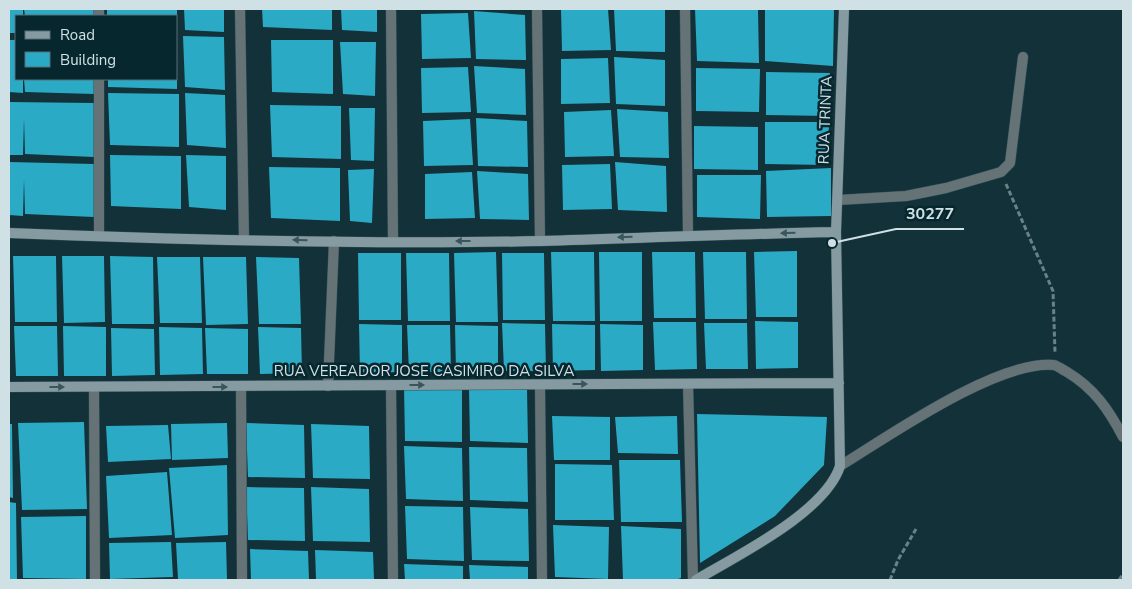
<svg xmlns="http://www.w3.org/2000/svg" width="1132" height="589" font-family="'Nunito Sans',sans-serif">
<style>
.building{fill:#2baac6}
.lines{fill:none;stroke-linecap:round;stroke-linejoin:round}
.street-casing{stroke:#304d55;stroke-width:11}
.secondary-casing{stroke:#304d55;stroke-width:11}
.path{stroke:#698188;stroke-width:3;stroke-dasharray:5 2.5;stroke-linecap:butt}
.street{stroke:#657377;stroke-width:10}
.secondary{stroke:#859ba1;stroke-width:10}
.oneway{fill:#39555d}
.labels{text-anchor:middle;stroke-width:5;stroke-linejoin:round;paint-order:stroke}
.street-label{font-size:15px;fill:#d0e1e6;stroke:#07272f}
.leader{fill:none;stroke:#d0e1e6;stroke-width:2}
.callout-dot{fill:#d0e1e6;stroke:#07272f;stroke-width:2}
.callout-label{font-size:16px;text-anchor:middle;font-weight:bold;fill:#d0e1e6;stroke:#07272f;stroke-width:5;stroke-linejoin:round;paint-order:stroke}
</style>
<rect width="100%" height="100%" fill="#123139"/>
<path class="building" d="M9,9H23V16H16V33H9Z
M24,9H95V16H25Z
M107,9H177V16H107Z
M184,9H224V32L185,30Z
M262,9H332V30L263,27Z
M341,9H377V32L342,30Z
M561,9H608L611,50L562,51Z
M614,9H665V52L616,51Z
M695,9H758L759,63L697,61Z
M765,9H834L833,66L765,61Z
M474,11L525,15L526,60L476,59Z
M468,13L471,58L422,59L421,14Z
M183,36L224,37L225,90L185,87Z
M9,40H16V79H23V93L9,92Z
M271,40H333V94L272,92Z
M340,42H376L375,96L343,94Z
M614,57L665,60V106L616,104Z
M608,58L610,103L561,104V59Z
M474,66L525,69L526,115L477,113Z
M468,67L471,112L422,113L421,68Z
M696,68L760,69L759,112L696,111Z
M766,72L830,73L829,116L766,115Z
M24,79H94V94L25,92Z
M108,79H177V89L108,87Z
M108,93L179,94V147L110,145Z
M185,93L225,95L226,148L187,145Z
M9,102L94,103V157L25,154L24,119L23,155H9Z
M270,105L341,106V159L272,157Z
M349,108H375L374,161L351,160Z
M617,109L668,112L669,158L620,157Z
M611,110L614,156L565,157L564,112Z
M476,118L527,121L528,167L478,166Z
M470,119L473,165L424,166L423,121Z
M765,122H829L828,165L765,164Z
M694,126L758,127V170L694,169Z
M110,155L181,156V209L111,206Z
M186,155L226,156V210L189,207Z
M9,162L94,164V217L25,214L24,179L23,216L9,215Z
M615,162L666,166L667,212L618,210Z
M610,164L612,209L563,210L562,165Z
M269,167L340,168V221L271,218Z
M831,168V216L767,217L766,171Z
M374,169L372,223L350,221L348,170Z
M477,171L528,174L529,220L480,219Z
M472,172L475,218L425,219V174Z
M697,175H761L760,219L697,217Z
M797,251V317H756L754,252Z
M496,252L498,322H456L454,253Z
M551,252H594L595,321H553Z
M599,252H642V321H600Z
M652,252H695L696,318H654Z
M703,252H746L747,319H705Z
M358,253H401V320H359Z
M406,253H449L450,321H408Z
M502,253H544L545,320H503Z
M13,256H56L57,322H15Z
M62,256H104L105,322L64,323Z
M110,256L153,257L154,324H112Z
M157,257H200L202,323H160Z
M203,257H246L248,324L206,325Z
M256,257L299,258L301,324H259Z
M755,321L798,322V368L756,369Z
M653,322H696L697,369L655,370Z
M502,323L545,324L546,371H504Z
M704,323H747L748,369H706Z
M359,324L402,325V372L360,373Z
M552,324L595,325V370L553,371Z
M600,324L643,325V370L601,371Z
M407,325H450L451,372H409Z
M455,325L498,326V372H456Z
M14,326H57L58,376H16Z
M63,326L106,327V376H64Z
M159,327L202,328L203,374L160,375Z
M258,327L301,328L302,373L260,374Z
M111,328L154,329L155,375L112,376Z
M205,328L248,329V374H207Z
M404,387L462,389V442L405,441Z
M469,388L527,390L528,443L470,441Z
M697,414L827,417L824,465L775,516L700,563Z
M552,416L610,417V460H554Z
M677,416L678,454L618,453L615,417Z
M84,422L87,509L22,510L18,423Z
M227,423L228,458L172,460L171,424Z
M246,423L304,425L305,478L248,477Z
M9,424H12L13,498L9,497Z
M311,424L369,426L370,479L313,478Z
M168,425L171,459L108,462L106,426Z
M404,446L462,448L463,501L406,499Z
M469,447L527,448L528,502L470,500Z
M619,460H680L682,522H621Z
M555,464L612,465L614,520H555Z
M227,465L228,535L175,538L169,468Z
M167,472L172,535L109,538L106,476Z
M246,487L304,488L305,541L248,540Z
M311,487L369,489L370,542L313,541Z
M9,502L16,503L17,580H9Z
M405,506L463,507L464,561L407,559Z
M470,507L528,509L529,561L472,560Z
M86,516V579L23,578L21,517Z
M553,525L609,527L608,579L555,577Z
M621,526L681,529V578L675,580H623Z
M171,542L173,577L110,579L109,543Z
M226,542L227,579H178L176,543Z
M250,549L308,551L309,580H251Z
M315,550L373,552L374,580H316Z
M404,564L463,566V580H405Z
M469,565L528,567V580H470Z"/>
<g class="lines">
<defs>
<path id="street" d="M240,9L244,240
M391,9L393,241
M537,9L540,241
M685,9L688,235
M99,16V9
M838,200L906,196L946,188L1001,172L1010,163L1023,57
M99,236V79
M688,384L693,580
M391,385L393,580
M540,385L542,580
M328,386L334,241
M94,387L95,580
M241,387L242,580
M840,466C889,436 997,360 1054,365C1058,366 1063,370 1067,372C1094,388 1109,410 1123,437"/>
<path id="secondary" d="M9,233C186,240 364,245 541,241C640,238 738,234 836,232
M9,387L839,383
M696,580C736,556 825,513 840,466L836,232L844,9"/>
</defs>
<use href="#street" class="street-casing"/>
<use href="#secondary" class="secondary-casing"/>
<path class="path" d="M1006,184L1053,291L1055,352
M890,580L898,560L916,529
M1119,580L1123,574"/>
<use href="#street" class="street"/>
<use href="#secondary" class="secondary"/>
</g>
<defs><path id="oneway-solid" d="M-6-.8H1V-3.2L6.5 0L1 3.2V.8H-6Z" transform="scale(1.25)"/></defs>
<g class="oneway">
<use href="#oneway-solid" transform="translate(788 233) rotate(179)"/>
<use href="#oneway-solid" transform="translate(625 237) rotate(178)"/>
<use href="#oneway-solid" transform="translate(300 240) rotate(-179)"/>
<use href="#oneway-solid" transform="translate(463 241) rotate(180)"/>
<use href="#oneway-solid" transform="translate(580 384)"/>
<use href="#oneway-solid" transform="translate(417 385)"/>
<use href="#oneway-solid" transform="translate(57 387)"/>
<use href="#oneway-solid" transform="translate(220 387)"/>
</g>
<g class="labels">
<g class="street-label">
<text transform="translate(825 120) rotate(-88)" y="5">RUA TRINTA</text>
<text x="424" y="376">RUA VEREADOR JOSE CASIMIRO DA SILVA</text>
</g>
</g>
<path class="leader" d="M832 243L896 229H964"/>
<circle class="callout-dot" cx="832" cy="243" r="5"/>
<g class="callout-label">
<text x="930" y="219">30277</text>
</g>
<rect width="1132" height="589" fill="none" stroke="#d0e1e6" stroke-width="20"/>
<rect x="15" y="15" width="162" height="65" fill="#07272f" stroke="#577178"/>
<rect x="25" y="31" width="25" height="8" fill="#859ba1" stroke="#577178"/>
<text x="60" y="40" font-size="15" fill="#d0e1e6">Road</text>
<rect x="25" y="52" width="25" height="15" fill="#2baac6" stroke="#577178"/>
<text x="60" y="65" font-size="15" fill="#d0e1e6">Building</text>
</svg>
